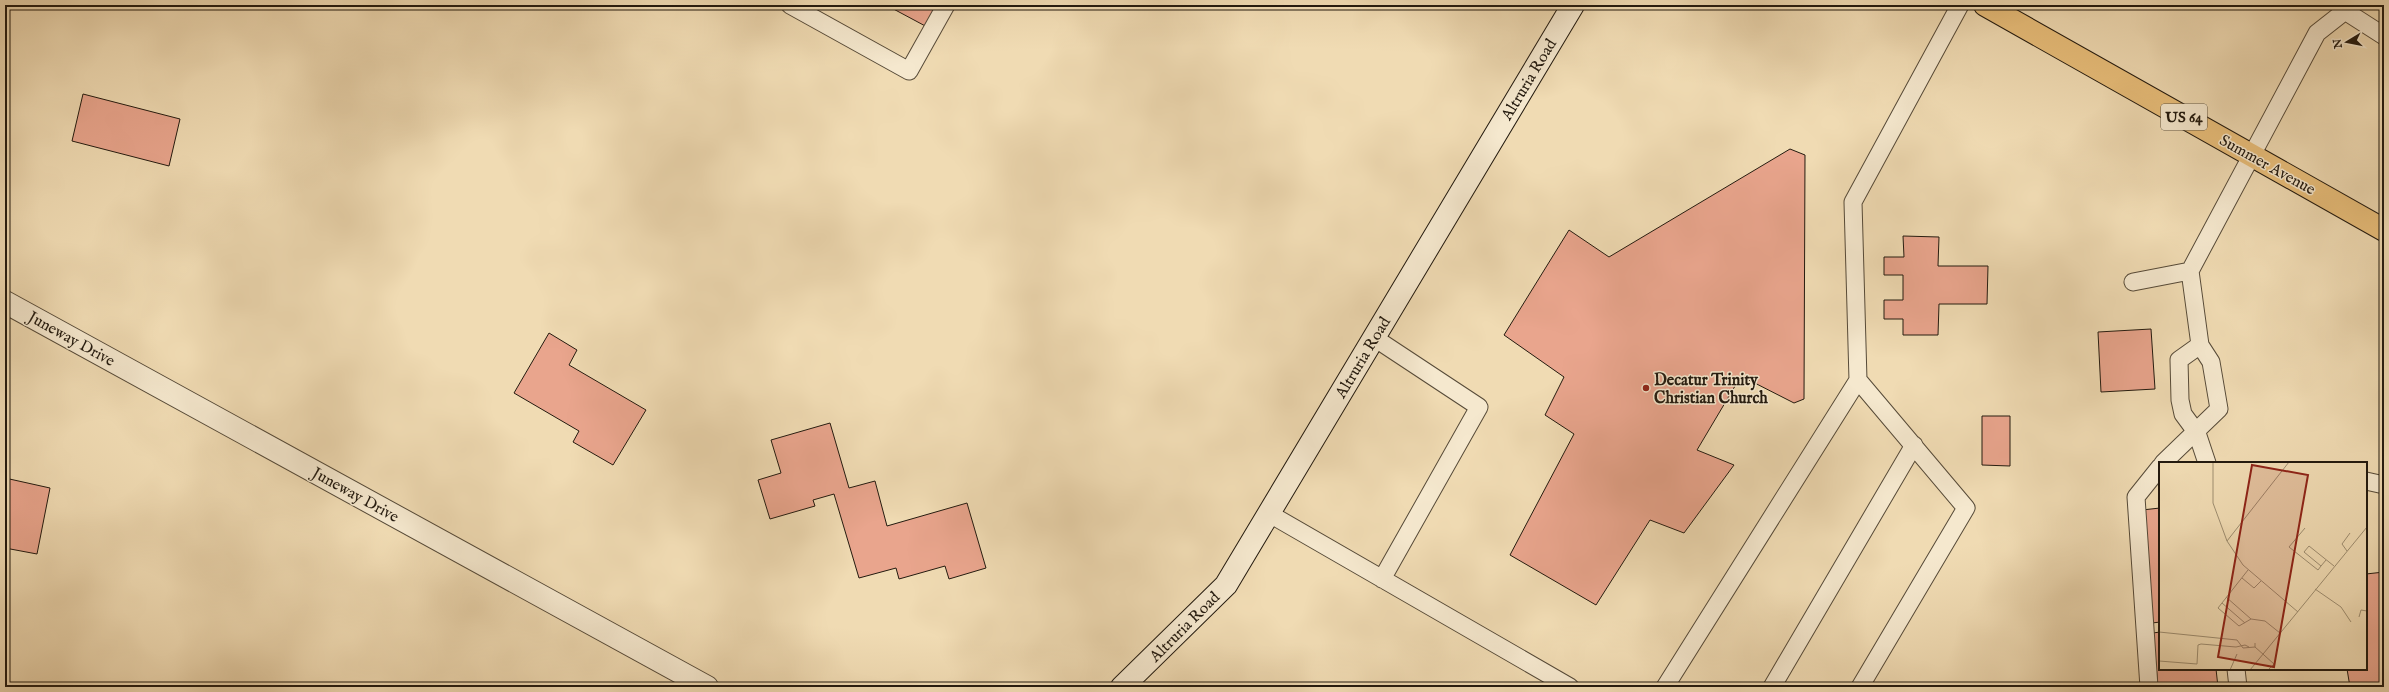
<svg xmlns="http://www.w3.org/2000/svg" width="2389" height="692" font-family="'IM FELL English',serif">
<style>
.building{fill:#e9a58d;stroke:#231a0f}
.lines{fill:none;stroke-linecap:round;stroke-linejoin:round}
.lane-casing{stroke:#564a38;stroke-width:19}
.street-casing{stroke:#564a38;stroke-width:24}
.secondary-casing{stroke:#231a0f;stroke-width:24}
.primary-casing{stroke:#231a0f;stroke-width:24}
.lane{stroke:#f5e8ce;stroke-width:17}
.street{stroke:#f5e8ce;stroke-width:22}
.secondary{stroke:#f5e8ce;stroke-width:22}
.primary{stroke:#e8be7a;stroke-width:22}
.poi-dot{fill:#8f2418;stroke:#f5e8ce;stroke-width:1.5}
.labels{text-anchor:middle;stroke-width:3;stroke-linejoin:round;paint-order:stroke}
.shield{fill:#f5e8ce;stroke:#625848;stroke-width:1}
.shield-label{font-size:15px;font-weight:bold;fill:#231a0f}
.street-label{font-size:16px;fill:#231a0f;stroke:#f5e8ce}
.poi-label{font-size:16px;font-weight:bold;fill:#231a0f;stroke:#f5e8ce;text-anchor:start}
.inset-road{fill:none;stroke:#9e8e71;stroke-width:1}
.view{fill:#8f2418;fill-opacity:0.15;stroke:#8f2418;stroke-width:2}
.inset-edge{fill:none;stroke:#231a0f;stroke-width:2}
</style>
<rect width="100%" height="100%" fill="#f0dbb3"/>
<filter id="stains"><feTurbulence type="fractalNoise" baseFrequency=".005" numOctaves="4"/><feColorMatrix values="0 0 0 0 .2 0 0 0 0 .09 0 0 0 0 .02 0 0 0 .5 -.17"/></filter>
<radialGradient id="worn" r=".72"><stop offset=".6" stop-color="#630" stop-opacity="0"/><stop offset="1" stop-color="#630" stop-opacity=".3"/></radialGradient>
<path class="building" d="M886,5H941L929,28Z
M83,94L180,119L169,166L72,141Z
M1790,149L1805,155L1804,399L1794,403L1741,376L1697,450L1734,465L1684,533L1650,520L1596,605L1510,555L1574,434L1545,415L1564,377L1504,335L1569,230L1609,257Z
M1903,236L1939,237L1938,266H1988L1987,304H1939L1938,335H1903V319H1884V300H1903V275H1884V257H1904Z
M2151,329L2155,389L2101,392L2098,332Z
M549,333L577,350L569,365L646,410L613,465L573,442L579,431L514,393Z
M1982,416H2010V466L1982,465Z
M830,423L849,488L875,481L887,526L967,503L986,568L949,579L945,566L899,579L896,568L859,578L834,494L813,500L815,506L770,519L758,480L781,473L771,440Z
M5,478L50,488L37,554L5,548Z
M2160,508V622L2152,623L2142,510Z
M2384,572V687H2350L2347,669H2366V574Z
M2160,632V669H2216L2218,687H2158L2153,633Z"/>
<g class="lines">
<defs>
<path id="lane" d="M790,5L909,71L946,5
M2133,282L2190,271L2317,33L2345,11L2384,36
M1373,337L1479,407L1382,579
M2200,345L2179,360L2180,400L2183,414L2197,433L2207,463
M2163,463L2219,409L2211,362L2200,345L2190,271
M2366,481L2384,485
M1268,513L1570,687
M2236,669L2238,687
M1665,687L1858,380
M1772,687L1914,445
M1860,687L1966,508L1858,380L1853,202L1960,5
M2149,687L2136,497L2160,467"/>
<path id="street" d="M5,302L707,687"/>
<path id="secondary" d="M1122,687L1226,585L1573,5"/>
<path id="primary" d="M1985,5L2384,230"/>
</defs>
<use href="#lane" class="lane-casing"/>
<use href="#street" class="street-casing"/>
<use href="#secondary" class="secondary-casing"/>
<use href="#primary" class="primary-casing"/>
<use href="#lane" class="lane"/>
<use href="#street" class="street"/>
<use href="#secondary" class="secondary"/>
<use href="#primary" class="primary"/>
</g>
<circle class="poi-dot" cx="1646" cy="388" r="4"/>
<g class="labels">
<rect class="shield" x="2161" y="104" width="46" height="26" rx="3"/>
<g class="shield-label">
<text x="2184" y="122">US 64</text>
</g>
<g class="street-label">
<text transform="translate(1528 79) rotate(-59)" y="6">Altruria Road</text>
<text transform="translate(2268 164) rotate(29)" y="6">Summer Avenue</text>
<text transform="translate(72 338) rotate(29)" y="6">Juneway Drive</text>
<text transform="translate(1362 357) rotate(-59)" y="6">Altruria Road</text>
<text transform="translate(356 494) rotate(29)" y="6">Juneway Drive</text>
<text transform="translate(1184 626) rotate(-45)" y="6">Altruria Road</text>
</g>
<g class="poi-label">
<text x="1654" y="385">Decatur Trinity<tspan x="1654" dy="18">Christian Church</tspan></text>
</g>
</g>
<g transform="translate(2159 462)">
<rect width="208" height="208" fill="#f0dbb3"/>
<path class="inset-road" d="M54,0V41L68,79L84,103L139,150M146,66L130,85L159,108L162,104M68,79L130,0M188,89L183,82L191,71M167,98L162,104L145,90L150,84L175,104M89,108L59,146L80,164L92,157L106,159L121,171M83,116L95,126L102,119M156,127L182,145L192,160M67,135L92,157M63,141L86,161M200,155L202,148L208,149M0,170L78,178L84,186L96,185M96,181V185L115,202L109,208M0,199L38,202L39,183L42,182L77,185L86,183L90,185M71,208L78,192M91,208L208,65"/>
<path class="view" d="M93,3L149,13L115,205L59,195Z"/>
<rect width="208" height="208" class="inset-edge"/>
</g>
<rect width="2389" height="692" fill="none" stroke="#f0dbb3" stroke-width="20"/>
<rect x="6" y="6" width="2377" height="680" fill="none" stroke="#231a0f" stroke-width="2"/>
<rect x="10" y="10" width="2369" height="672" fill="none" stroke="#231a0f"/>
<g transform="translate(2347 42) rotate(260)" stroke="#f5e8ce" stroke-width="3" paint-order="stroke">
<path d="M0-3L7 15L0 10L-7 15Z" fill="#231a0f"/>
<text y="-6" font-size="11" font-weight="bold" text-anchor="middle" fill="#231a0f">N</text>
</g>
<rect width="100%" height="100%" filter="url(#stains)"/>
<rect width="100%" height="100%" fill="url(#worn)"/>
</svg>
